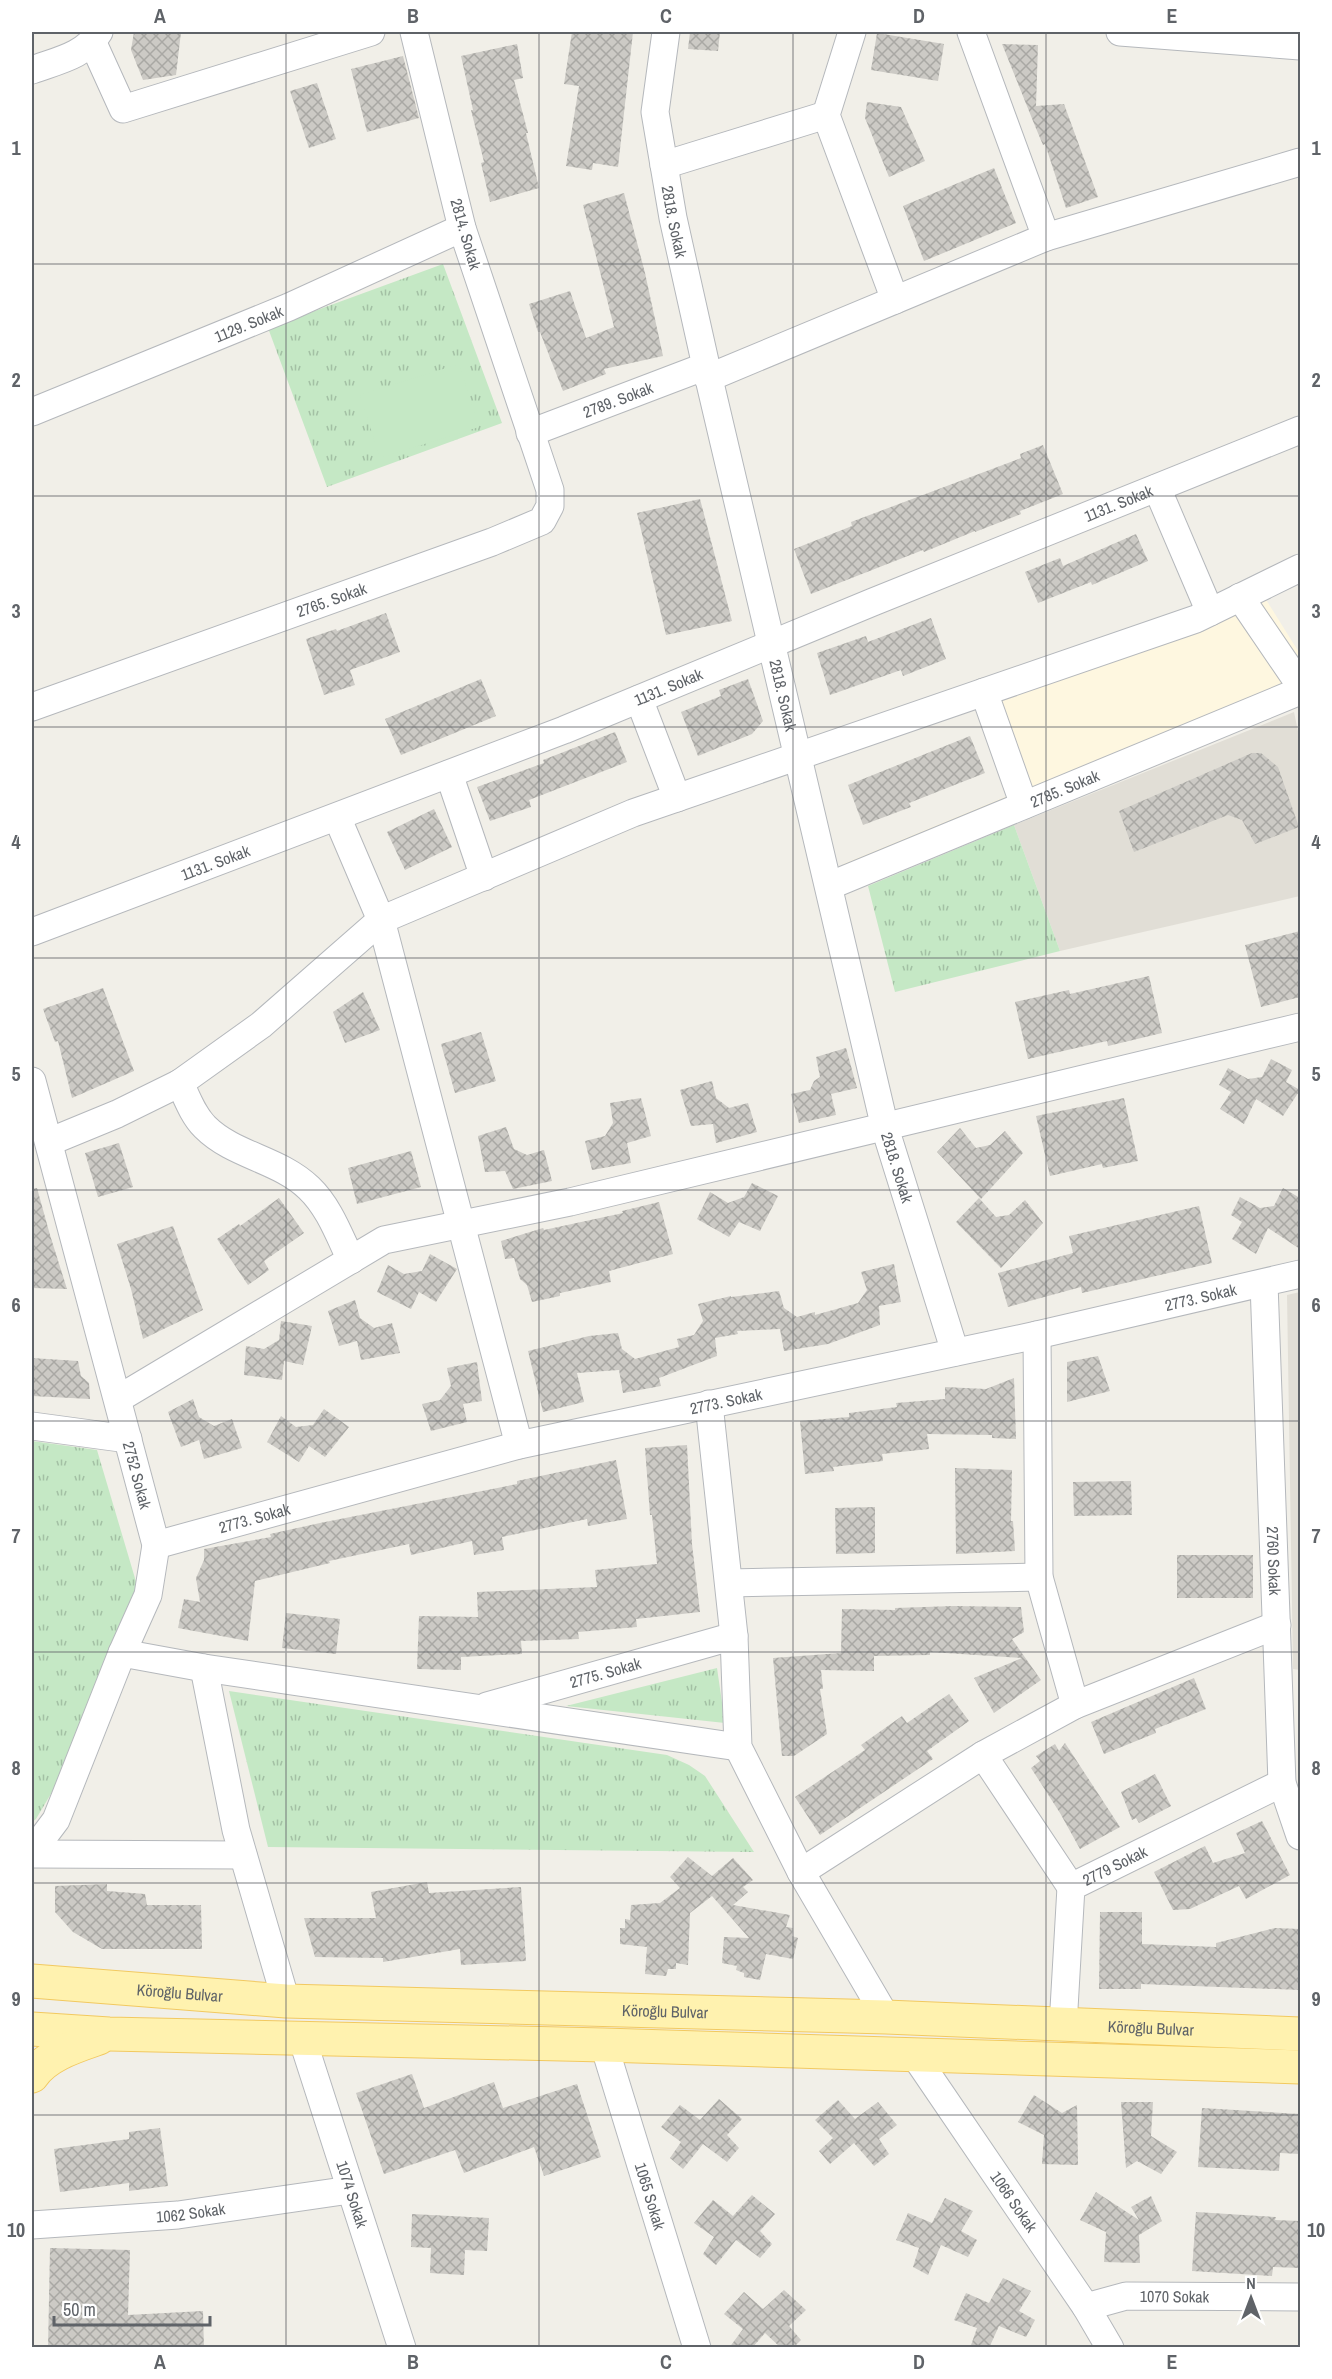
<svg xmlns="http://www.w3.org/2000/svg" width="1332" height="2379" font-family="'Archivo Narrow',sans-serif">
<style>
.commercial{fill:#fef7e0}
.education{fill:#e1ded6}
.grass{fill:url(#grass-tufts)}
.pitch{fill:#c5e8c5}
.building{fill:url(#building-cross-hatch)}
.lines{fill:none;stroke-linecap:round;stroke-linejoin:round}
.minor-casing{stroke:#b5b8bc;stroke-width:29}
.major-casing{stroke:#f2c960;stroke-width:35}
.minor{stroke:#fff;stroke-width:27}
.major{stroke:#fff2af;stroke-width:33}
.grid{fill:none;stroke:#5f6368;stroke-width:1.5;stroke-opacity:0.55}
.labels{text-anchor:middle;stroke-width:5;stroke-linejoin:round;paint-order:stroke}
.street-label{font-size:16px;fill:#5f6368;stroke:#fff}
.neatline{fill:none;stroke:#5f6368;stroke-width:2}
.grid-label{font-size:20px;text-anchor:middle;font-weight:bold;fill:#5f6368}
</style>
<defs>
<pattern id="grass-tufts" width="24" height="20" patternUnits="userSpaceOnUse" patternTransform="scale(1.5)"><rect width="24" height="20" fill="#c5e8c5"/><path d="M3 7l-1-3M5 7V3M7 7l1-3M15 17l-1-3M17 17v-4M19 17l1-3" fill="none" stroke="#a3c0a4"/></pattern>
<pattern id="building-cross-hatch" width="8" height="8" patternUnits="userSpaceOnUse" patternTransform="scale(1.5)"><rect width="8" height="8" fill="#cccac5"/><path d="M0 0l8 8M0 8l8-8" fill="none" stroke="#a9a8a4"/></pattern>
</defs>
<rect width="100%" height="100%" fill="#f1efe8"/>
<path class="commercial" d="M1265,598L1300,654V704L853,885L843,864L1029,787L1000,698Z"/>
<path class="education" d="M1294,712L1300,741V896L1060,951L1014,825Z
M1300,1292V1670L1293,1669L1287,1295Z"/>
<path class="grass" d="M443,264L502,423L327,487L268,328Z
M1014,825L1060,951L895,992L868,886Z
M32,1441L97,1450L137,1585L65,1770L36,1819L32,1822Z
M717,1668L725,1723L566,1706Z
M229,1691L667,1755L689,1765L705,1776L754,1852L268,1847Z"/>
<path class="pitch" d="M459,364L479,427L380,458L360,395Z"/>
<path class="building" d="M134,32H181L176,75L143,80L131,50Z
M572,32H633L618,167L593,163L592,170L566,166L579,86L564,84Z
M690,32H720L718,51L688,49Z
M877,33L944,44L938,81L871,70Z
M517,44L523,78L514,80L528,133H526L539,188L490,202L481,163L484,162L471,110H473L461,56Z
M1002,44L1038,45L1036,106L1064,104L1098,197L1066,208L1045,144L1043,145L1035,126Z
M403,56L419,118L367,132L351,69Z
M317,83L336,139L309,148L290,91Z
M867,102L901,107L925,161L889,177L865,118Z
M994,168L1016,223L924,261L903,206Z
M624,193L645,273L663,356L604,369L606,374L563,391L540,332H538L529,304L570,291L586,338L614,327L583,205Z
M1043,445L1063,494L1020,511L1021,514L975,532V531L924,552L923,550L811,594L794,549L852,526L851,522L1021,458L1020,454Z
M700,499L732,621L666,635L637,513Z
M1136,534L1148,561L1092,585L1091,582L1038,603L1025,572L1060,558L1063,566Z
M386,613L400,652L350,670L355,685L324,695L306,639L336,629L337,631Z
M931,618L946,659L903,676L901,670L830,695L817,653L866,636L868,642Z
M481,679L496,716L401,755L385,719Z
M748,679L763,721L752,734L698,756L681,712L721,696L719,690Z
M615,732L627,762L529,800L531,807L490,821L477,787L544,763L543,760Z
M970,736L985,773L909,803L911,807L863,825L848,785Z
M1252,753H1261L1278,767L1299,827L1255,844L1242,820L1228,815L1134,852L1119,811Z
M434,809L452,847L405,870L387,832Z
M1300,931V997L1261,1007L1245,945Z
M1149,976L1162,1033L1108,1046L1107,1041L1028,1059L1015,1002L1069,990L1070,994Z
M103,988L134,1071L72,1098L58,1041L55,1042L43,1009Z
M363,992L380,1030L345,1043L333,1012Z
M481,1032L496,1081L455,1093L441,1044Z
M846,1048L857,1088L831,1094L836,1115L799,1123L791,1094L810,1090L814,1081L820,1077L816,1057Z
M1271,1059L1292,1070L1286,1082L1300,1090L1283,1116L1256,1099L1244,1124L1220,1109L1231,1092L1219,1085L1228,1068L1248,1079L1262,1077Z
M712,1081L716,1098L729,1108L748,1103L757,1132L716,1143L713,1124L691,1126L680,1090Z
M641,1098L651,1136L627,1143L631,1163L592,1170L585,1141L605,1136L613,1123L610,1103Z
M1124,1098L1138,1161L1103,1168L1102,1164L1050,1176L1036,1116Z
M506,1127L514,1149L527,1155L544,1150L552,1181L513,1189L505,1171L485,1172L478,1136Z
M960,1128L976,1148L990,1145L1005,1131L1023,1153L981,1199L937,1152Z
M119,1143L133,1187L98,1197L85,1153Z
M411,1151L421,1187L357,1204L348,1168Z
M752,1183L778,1196L760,1231L739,1222L729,1237L697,1219L710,1192L728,1203L744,1197Z
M37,1188L50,1235L67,1289L32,1288V1189Z
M1283,1188L1300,1198V1249L1268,1228L1256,1254L1232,1239L1242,1222L1231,1215L1240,1197L1260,1208L1274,1206Z
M279,1198L304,1233L264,1261L269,1270L248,1285L217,1239L239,1224L240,1226Z
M979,1198L996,1217L1009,1215L1025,1200L1043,1223L1001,1268L956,1222Z
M659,1202L673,1254L609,1271L611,1282L560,1293V1296L532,1302L527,1285L520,1279L514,1258L505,1259L501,1241L543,1228L544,1230L623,1213L622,1211Z
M1199,1206L1212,1263L1082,1293L1081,1287L1008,1307L998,1273L1073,1253L1069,1236Z
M173,1226L203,1310L143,1339L131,1289L117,1244Z
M430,1254L457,1269L436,1302L419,1292L411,1309L377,1292L388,1265L404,1274L422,1271Z
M894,1264L901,1302L879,1306L880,1325L828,1344L784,1351L780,1329L737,1331L738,1334L715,1338L717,1356L659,1378L661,1386L623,1393L619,1370L577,1373L584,1402L543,1412L528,1351L589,1336L618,1333L622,1349L635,1359L679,1347L677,1339L694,1335L703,1321L698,1304L731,1296V1297L779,1291L784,1308L797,1317L815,1312V1315L858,1303L867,1290L861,1272Z
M355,1300L360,1318L374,1328L392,1323L400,1353L361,1360L357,1341L339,1346L328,1311Z
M281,1321L312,1326L303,1365L284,1361L282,1380L244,1375L246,1346L264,1349L279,1340Z
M1098,1356L1110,1391L1067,1402V1362Z
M32,1358L78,1361L81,1376L89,1383L90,1399L32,1396Z
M477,1362L482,1401L463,1404L467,1422L431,1431L422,1404L440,1400L451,1386L447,1368Z
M1014,1378L1016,1439L992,1438V1435L927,1434L929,1449L882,1454L883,1461L833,1467L834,1471L805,1474L800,1421L849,1417V1413L897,1407L896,1403L945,1399V1387L986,1389Z
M193,1399L199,1417L214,1426L232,1419L242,1448L204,1459L199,1440L181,1447L168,1412Z
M324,1409L349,1427L325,1457L309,1446L299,1462L267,1442L281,1416L296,1427L313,1425Z
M687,1445L692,1544L700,1612L636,1619L637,1627L578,1632L579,1639L521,1641L522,1654L461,1657V1670L417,1669L419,1616L478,1617L477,1592L597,1587L595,1570L657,1564L652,1515H650L645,1448Z
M616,1460L627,1519L588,1526L587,1519L502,1537L504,1550L474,1555L472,1541L411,1555L409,1544L329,1561L330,1563L255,1581L248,1641L178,1628L184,1599L200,1602L196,1578L204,1560V1549L271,1537L270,1534L320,1523L517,1484V1481Z
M955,1468L1012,1470L1011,1521H1013L1015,1551L956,1554Z
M1131,1481L1132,1515L1074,1516L1073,1482Z
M875,1507V1553L836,1554L835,1508Z
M1177,1555H1253V1598H1177Z
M954,1606L1021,1607L1024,1632L1012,1639L1041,1680L994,1713L974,1678L1022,1658L930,1652V1655L874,1656V1671L821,1670L823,1689H820L827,1734L794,1756H782L773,1658L841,1653L842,1609L895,1610V1608Z
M286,1613L340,1619L336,1654L282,1648Z
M1194,1678L1206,1709L1155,1729L1156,1733L1104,1754L1091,1722Z
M949,1694L969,1721L927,1751L933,1759L820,1835L795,1797L865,1750L861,1745L902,1716L907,1723Z
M1065,1743L1120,1827L1080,1849L1060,1813L1031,1768L1040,1761L1036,1756L1055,1744L1059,1751Z
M1155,1774L1171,1806L1139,1823L1136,1818L1132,1820L1121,1792Z
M1262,1821L1290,1875L1246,1899L1239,1886L1190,1909L1173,1910L1154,1872L1205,1846L1213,1863L1245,1853L1236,1833Z
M688,1857L712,1876L733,1858L753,1880L743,1887L748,1892L733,1905L790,1915L786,1927L793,1928L792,1936L798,1938L793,1959L766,1954L760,1980L744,1977V1973L736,1970L737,1966L722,1963L724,1937L749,1938L712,1896L690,1913L688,1965L676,1963V1969H668L666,1976L645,1974L647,1947L620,1944V1928H625V1919L630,1920L631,1905L660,1903L680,1888L670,1877Z
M427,1882L429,1893L521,1887L526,1961L461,1965L460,1949L383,1962V1958L315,1957L304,1918H376L371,1892Z
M107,1884V1891L145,1894L147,1905H201L202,1949H102L73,1932L55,1912V1886Z
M1100,1912H1142V1944L1216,1947V1943L1275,1928L1300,1929V1990L1141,1984V1989H1099Z
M412,2074L424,2108L494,2082L503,2108L577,2084L601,2157L544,2176L534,2147L464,2173L455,2150L384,2174L356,2093Z
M1034,2095L1062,2113L1077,2105L1078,2165L1042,2164L1044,2135L1018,2122Z
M719,2099L742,2119L727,2135L739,2148L727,2162L703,2144L683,2169L670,2158L681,2142L661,2127L680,2105L700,2120Z
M838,2100L855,2119L878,2102L897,2125L879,2139L889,2154L874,2166L854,2143L830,2164L819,2151L833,2138L815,2120Z
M1121,2102H1153L1151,2136L1177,2152L1161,2174L1137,2161L1126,2168Z
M1202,2108L1300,2114V2154L1280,2153L1279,2171L1198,2167Z
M160,2128L168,2186L129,2191V2183L60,2192L54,2149L129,2139V2132Z
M1096,2192L1139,2220L1131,2207L1151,2196L1162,2221L1139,2235L1140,2263L1104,2262L1106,2232L1080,2220Z
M752,2195L775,2214L760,2231L772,2244L760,2258L736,2240L716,2265L703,2254L714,2237L694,2223L713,2200L733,2216Z
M945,2198L973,2211L961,2231L977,2240L968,2257L941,2245L928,2275L913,2267L919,2248L896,2240L908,2213L932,2223Z
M1196,2212L1276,2217L1275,2220L1300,2221V2268L1273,2267L1272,2276L1192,2271Z
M412,2214L489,2218L487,2251L465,2250L464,2275L430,2273L431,2248L411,2247Z
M50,2248L130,2250L128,2315L203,2311L204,2348H48Z
M1003,2278L1031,2291L1019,2311L1035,2320L1026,2337L999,2326L989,2348H970L977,2328L954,2320L966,2293L989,2303Z
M784,2290L806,2310L789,2326L801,2340L793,2348H781L765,2333L752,2348H729L743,2329L724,2314L744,2292L763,2309Z"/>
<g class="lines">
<defs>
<g id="minor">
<path id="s1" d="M666,32L655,112L673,218L706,366L885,1128L955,1352"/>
<path d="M852,32L826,115L895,300"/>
<path d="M971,32L1046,237"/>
<path d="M1120,32L1300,46"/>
<path d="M93,43L123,109L371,32"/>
<path d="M32,70C56,61 85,56 99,32"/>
<path d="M664,165L826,115"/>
<path d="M708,378L1046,237L1300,162"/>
<path id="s2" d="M32,412L289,307L462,228"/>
<path id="s3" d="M530,433L706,366"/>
<path d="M1157,488L1210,612"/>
<path d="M1240,597L1300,685"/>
<path d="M984,692L1024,805"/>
<path d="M639,699L677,798"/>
<path id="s4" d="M32,707L492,542L542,521L550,506V490L462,228L414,32"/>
<path d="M449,774L484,877"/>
<path d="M337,817L381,920L519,1445"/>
<path id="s5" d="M829,886L1300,691"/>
<path id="s6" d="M32,932L564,730L873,602L1300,430"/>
<path id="s7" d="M32,1081L156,1545L148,1595L122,1653L56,1820L32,1852"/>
<path d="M180,1083C187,1098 193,1115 205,1127C234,1156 279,1159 309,1188C329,1207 339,1235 351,1260"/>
<path d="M49,1142L117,1114L180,1083L261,1025L381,920L633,813L1196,619L1300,568"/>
<path id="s8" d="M1264,1283L1282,1783L1300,1836"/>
<path d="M1037,1335L1039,1577L1075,1705"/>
<path d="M118,1399L384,1240L570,1202L1300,1027"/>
<path d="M709,1404L734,1636L738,1747L801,1872L886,2017"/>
<path d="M32,1426L128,1439"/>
<path id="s9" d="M156,1545L519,1445L1037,1335L1300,1274"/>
<path d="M729,1583L1039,1577"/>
<path d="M122,1653L204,1668L738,1747"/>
<path d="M204,1668L236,1830L286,2001"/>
<path id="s10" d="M487,1706L734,1636"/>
<path d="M983,1755L1071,1887"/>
<path d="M32,1854L243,1855"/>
<path d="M801,1872L983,1755L1075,1705L1277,1625"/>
<path id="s11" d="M1063,2026L1071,1887L1282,1783"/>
<path id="s12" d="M302,2038L402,2348"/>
<path id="s13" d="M604,2045L697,2348"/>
<path id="s14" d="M915,2056L1086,2307L1110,2348"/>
<path id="s15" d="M32,2225L178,2215L350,2190"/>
<path id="s16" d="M1086,2307L1126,2296L1300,2297"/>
</g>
<g id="major">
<path id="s17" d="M32,1981L286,2001L886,2017L1300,2034"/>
<path d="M32,2029L109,2034L604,2045L1300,2067"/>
<path d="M32,2076C46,2055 76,2046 99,2038"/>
</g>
</defs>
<use href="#minor" class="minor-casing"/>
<use href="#major" class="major-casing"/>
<use href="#minor" class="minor"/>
<use href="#major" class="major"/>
</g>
<path class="grid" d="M286,32V2348M539,32V2348M793,32V2348M1046,32V2348M32,264H1300M32,496H1300M32,727H1300M32,958H1300M32,1190H1300M32,1421H1300M32,1652H1300M32,1883H1300M32,2115H1300"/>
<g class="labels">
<g class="street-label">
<text dy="6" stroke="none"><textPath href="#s1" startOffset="192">2818. Sokak</textPath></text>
<text transform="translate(466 234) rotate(74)" y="6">2814. Sokak</text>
<text dy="6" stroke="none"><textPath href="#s2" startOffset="234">1129. Sokak</textPath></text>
<text dy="6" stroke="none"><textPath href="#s3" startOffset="94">2789. Sokak</textPath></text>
<text dy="6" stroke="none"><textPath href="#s6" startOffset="1168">1131. Sokak</textPath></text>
<text dy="6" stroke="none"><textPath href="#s4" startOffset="318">2765. Sokak</textPath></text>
<text dy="6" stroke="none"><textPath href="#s6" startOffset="682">1131. Sokak</textPath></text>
<text dy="6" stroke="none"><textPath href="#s1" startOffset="678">2818. Sokak</textPath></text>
<text dy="6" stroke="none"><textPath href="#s5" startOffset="255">2785. Sokak</textPath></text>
<text dy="6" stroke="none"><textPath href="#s6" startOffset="196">1131. Sokak</textPath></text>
<text dy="6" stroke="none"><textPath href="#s1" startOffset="1164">2818. Sokak</textPath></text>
<text dy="6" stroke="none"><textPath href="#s9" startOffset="1074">2773. Sokak</textPath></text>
<text dy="6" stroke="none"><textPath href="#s9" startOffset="588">2773. Sokak</textPath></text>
<text dy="6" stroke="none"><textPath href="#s7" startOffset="408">2752 Sokak</textPath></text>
<text dy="6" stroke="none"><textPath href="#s9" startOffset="102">2773. Sokak</textPath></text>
<text dy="6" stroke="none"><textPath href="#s8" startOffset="278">2760 Sokak</textPath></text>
<text dy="6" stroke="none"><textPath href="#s10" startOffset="123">2775. Sokak</textPath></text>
<text dy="6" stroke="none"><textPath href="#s11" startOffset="188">2779 Sokak</textPath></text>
<text dy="6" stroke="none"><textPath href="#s17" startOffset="148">Köroğlu Bulvar</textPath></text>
<text dy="6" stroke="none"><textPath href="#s17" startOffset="634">Köroğlu Bulvar</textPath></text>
<text dy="6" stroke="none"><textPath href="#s17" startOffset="1120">Köroğlu Bulvar</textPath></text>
<text dy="6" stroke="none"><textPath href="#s12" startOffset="164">1074 Sokak</textPath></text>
<text dy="6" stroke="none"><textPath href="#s13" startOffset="158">1065 Sokak</textPath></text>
<text dy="6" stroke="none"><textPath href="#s14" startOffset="176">1066 Sokak</textPath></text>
<text dy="6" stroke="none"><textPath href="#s15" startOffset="159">1062 Sokak</textPath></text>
<text dy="6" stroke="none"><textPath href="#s16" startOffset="90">1070 Sokak</textPath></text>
</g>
</g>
<rect width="1332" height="2379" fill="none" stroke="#ffffff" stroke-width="66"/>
<g transform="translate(1251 2298)" stroke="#ffffff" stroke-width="4.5" paint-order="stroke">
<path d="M0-4.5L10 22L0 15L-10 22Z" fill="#5f6368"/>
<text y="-9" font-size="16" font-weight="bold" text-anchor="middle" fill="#5f6368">N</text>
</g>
<path d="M54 2316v9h156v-9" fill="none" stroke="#5f6368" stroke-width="3"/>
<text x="63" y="2316" font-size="18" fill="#5f6368" stroke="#ffffff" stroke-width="4.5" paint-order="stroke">50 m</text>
<rect x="33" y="33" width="1266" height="2313" class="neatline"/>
<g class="grid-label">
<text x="160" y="23">A</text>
<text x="413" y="23">B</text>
<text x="666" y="23">C</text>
<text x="919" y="23">D</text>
<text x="1172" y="23">E</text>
<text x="16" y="155">1</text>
<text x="1316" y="155">1</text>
<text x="16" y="387">2</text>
<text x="1316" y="387">2</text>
<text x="16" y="618">3</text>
<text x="1316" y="618">3</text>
<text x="16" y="849">4</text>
<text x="1316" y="849">4</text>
<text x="16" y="1081">5</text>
<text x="1316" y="1081">5</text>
<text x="16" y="1312">6</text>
<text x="1316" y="1312">6</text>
<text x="16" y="1543">7</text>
<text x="1316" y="1543">7</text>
<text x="16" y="1775">8</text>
<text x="1316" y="1775">8</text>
<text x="16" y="2006">9</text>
<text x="1316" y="2006">9</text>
<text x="16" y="2237">10</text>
<text x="1316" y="2237">10</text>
<text x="160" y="2369">A</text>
<text x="413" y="2369">B</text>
<text x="666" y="2369">C</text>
<text x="919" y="2369">D</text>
<text x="1172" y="2369">E</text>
</g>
</svg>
